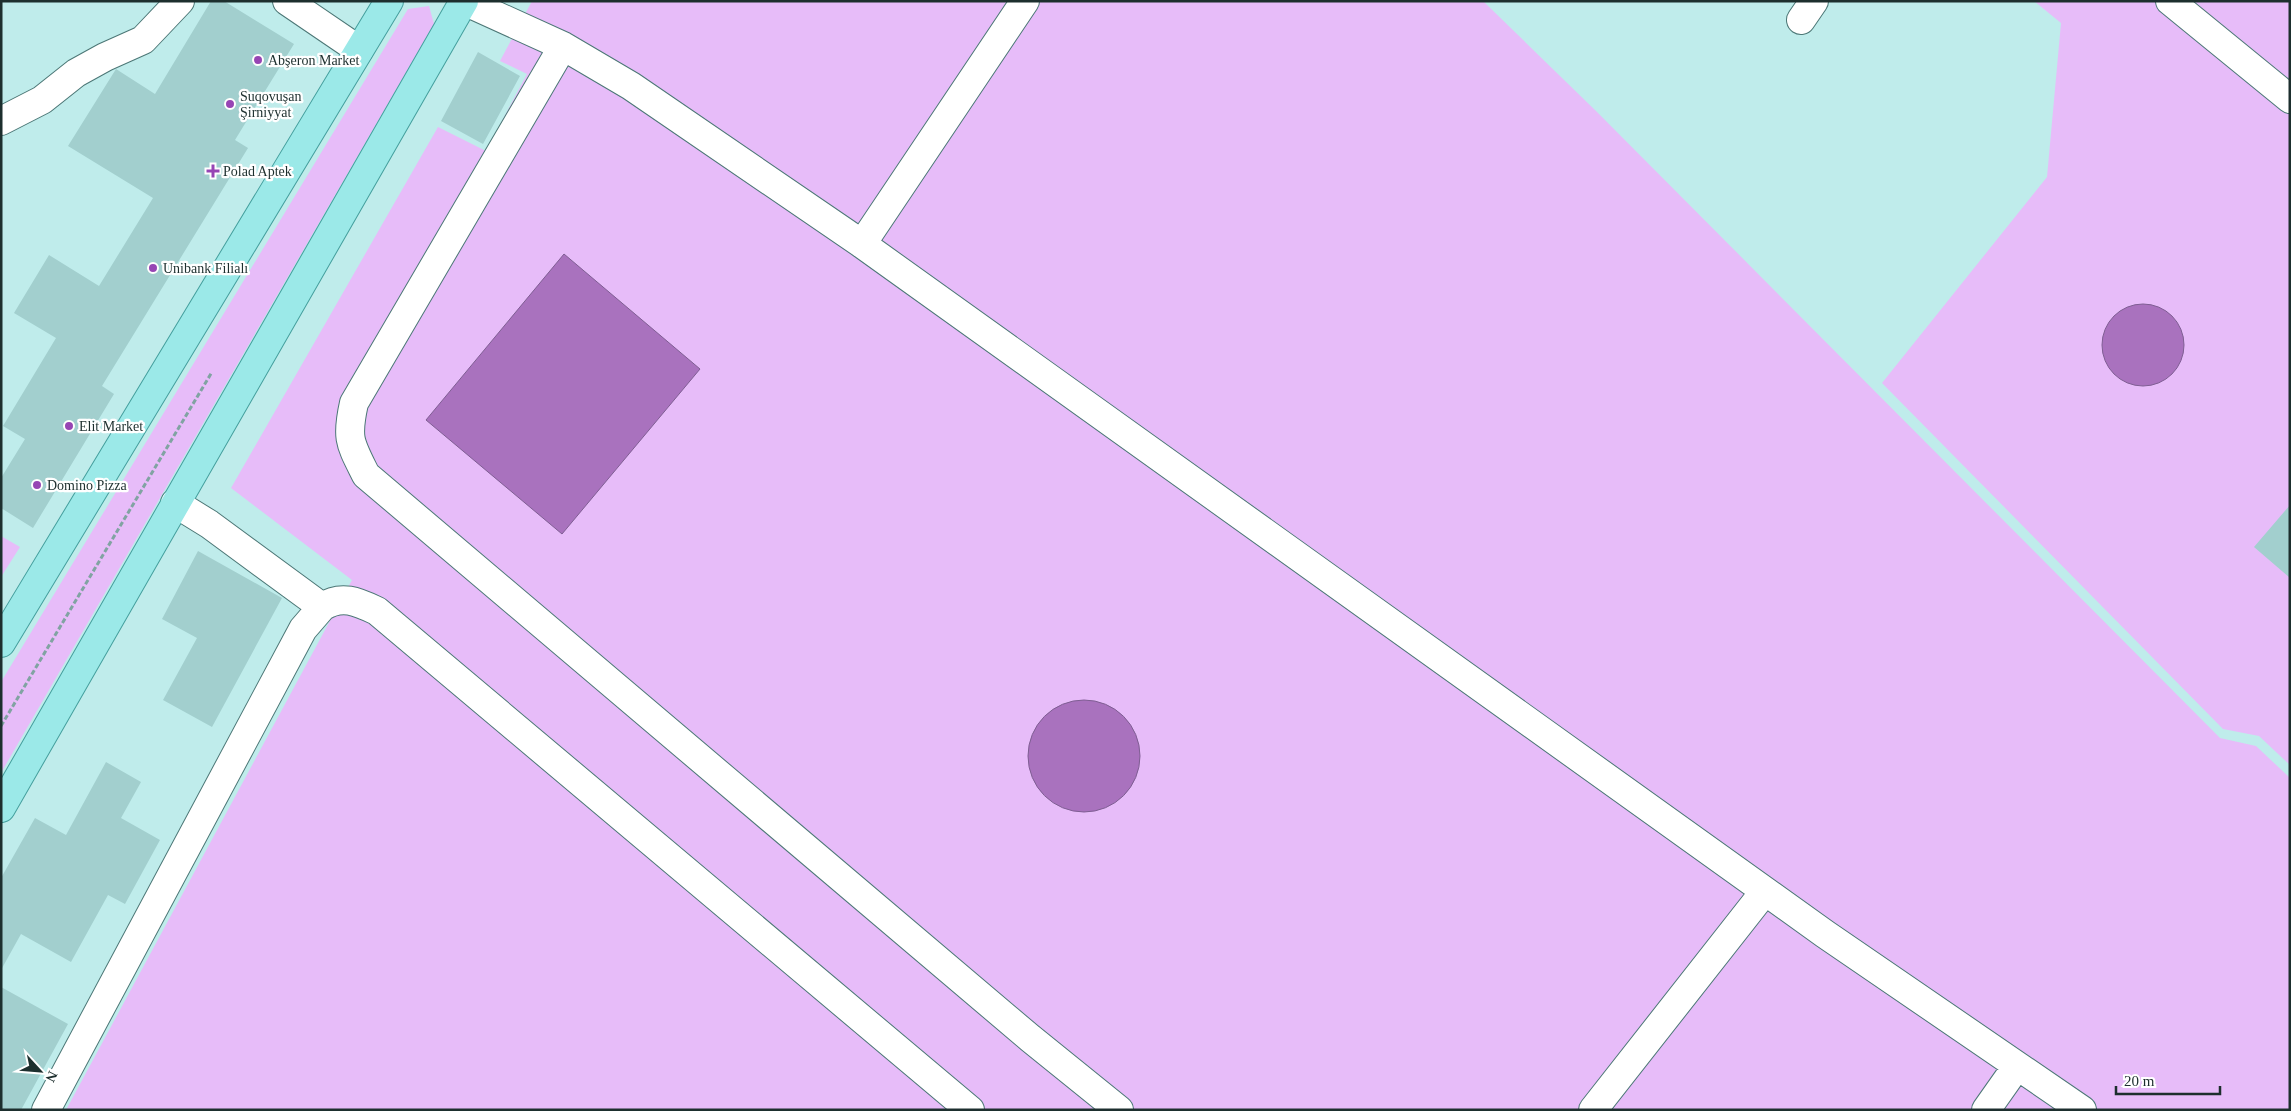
<svg xmlns="http://www.w3.org/2000/svg" width="2291" height="1111" font-family="'Times New Roman',serif">
<style>
.green{fill:#e7bcf9}
.water{fill:#a972be;stroke:#7f5e93}
.building{fill:#a2cfce}
.lines{fill:none;stroke-linecap:round;stroke-linejoin:round}
.minor-casing{stroke:#4c7776;stroke-width:30}
.major-casing{stroke:#449f9d;stroke-width:30}
.path{stroke:#81a3a2;stroke-width:3;stroke-dasharray:5 2.5;stroke-linecap:butt}
.minor{stroke:#fff;stroke-width:28}
.major{stroke:#9be9e8;stroke-width:28}
.poi-dot{fill:#9745b4;stroke:#fff;stroke-width:2}
.labels{text-anchor:middle;stroke-width:4.5;stroke-linejoin:round;paint-order:stroke}
.poi-label{font-size:14px;fill:#1d2f2e;stroke:#fff;text-anchor:start}
</style>
<rect width="100%" height="100%" fill="#bfeceb"/>
<path class="green" d="M532,1H1483L1596,111L2220,738L2256,746L2290,778V1110H66L352,580L231,488L438,127L486,151L527,74L500,61Z
M2034,1H2290V765L2259,736L2223,729L1882,383L2047,177L2061,23Z
M429,6L434,24L1,773V682L408,9Z
M1,536L20,547L1,577Z"/>
<path class="water" d="M564,254L700,369L562,534L426,420Z
M2102 345a41 41 0 1 1 82 0a41 41 0 1 1-82 0Z
M1028 756a56 56 0 1 1 112 0a56 56 0 1 1-112 0Z"/>
<path class="building" d="M211,1H224L294,44L235,140L248,148L102,386L114,394L33,528L1,508V478L25,439L3,426L56,338L14,313L49,255L99,286L153,198L68,146L116,69L155,94Z
M478,52L520,76L483,144L441,121Z
M2290,505V578L2254,547Z
M198,551L282,598L212,727L163,700L197,638L162,619Z
M106,762L141,782L121,818L160,840L125,904L108,895L71,962L21,934L1,970V878L35,818L66,835Z
M1,987L68,1024L21,1110H1Z"/>
<g class="lines">
<defs>
<path id="minor" d="M287,1L359,50
M464,1L563,46L631,86L862,244L1825,934L2082,1110
M2170,1L2290,99
M1801,20L1814,1
M563,46L354,403C346,439 350,443 366,475L1030,1038L1119,1110
M1,121L42,100L76,73L105,57L143,40L180,1
M862,244L1025,1
M322,607C342,594 358,602 377,611L970,1110
M46,1110L303,629L322,607L209,524L175,503
M1593,1110L1765,891
M1986,1110L2017,1066"/>
<path id="major" d="M1,643L389,1
M1,808L464,1"/>
</defs>
<use href="#minor" class="minor-casing"/>
<use href="#major" class="major-casing"/>
<path class="path" d="M1,726L212,372"/>
<use href="#minor" class="minor"/>
<use href="#major" class="major"/>
</g>
<g class="poi-dot">
<circle cx="258" cy="60" r="5"/>
<circle cx="230" cy="104" r="5"/>
<path d="M210.5 163.5h5v5h5v5h-5v5h-5v-5h-5v-5h5z"/>
<circle cx="153" cy="268" r="5"/>
<circle cx="69" cy="426" r="5"/>
<circle cx="37" cy="485" r="5"/>
</g>
<g class="labels">
<g class="poi-label">
<text x="268" y="65">Abşeron Market</text>
<text x="240" y="101">Suqovuşan<tspan x="240" dy="16">Şirniyyat</tspan></text>
<text x="223" y="176">Polad Aptek</text>
<text x="163" y="273">Unibank Filialı</text>
<text x="79" y="431">Elit Market</text>
<text x="47" y="490">Domino Pizza</text>
</g>
</g>
<rect width="2291" height="1111" fill="none" stroke="#1d2f2e" stroke-width="5"/>
<g transform="translate(40 1071) rotate(116)" stroke="#ffffff" stroke-width="4" paint-order="stroke">
<path d="M0-4L9 19L0 12L-9 19Z" fill="#1d2f2e"/>
<text y="-8" font-size="14" font-weight="bold" text-anchor="middle" fill="#1d2f2e">N</text>
</g>
<path d="M2116 1086v8h104v-8" fill="none" stroke="#1d2f2e" stroke-width="2.5"/>
<text x="2124" y="1086" font-size="15" fill="#1d2f2e" stroke="#ffffff" stroke-width="4" paint-order="stroke">20 m</text>
</svg>
